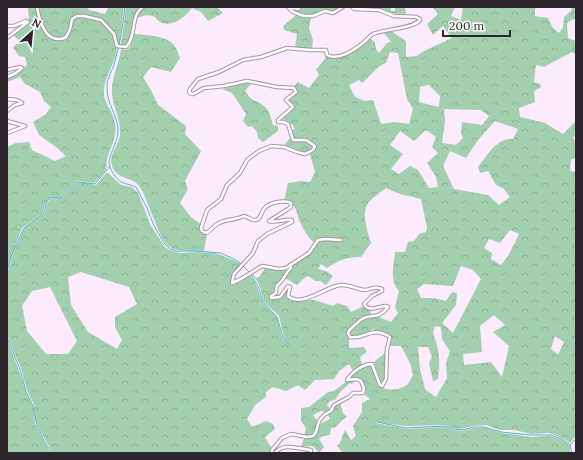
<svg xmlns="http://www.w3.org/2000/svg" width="583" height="460" font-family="Lora,serif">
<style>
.forest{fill:url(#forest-crowns);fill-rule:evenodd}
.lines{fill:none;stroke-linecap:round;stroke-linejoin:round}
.stream{stroke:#46b8d6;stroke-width:1}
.street-casing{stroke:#a495a5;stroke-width:4.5}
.street{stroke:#fff;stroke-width:2.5}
</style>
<defs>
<pattern id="forest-crowns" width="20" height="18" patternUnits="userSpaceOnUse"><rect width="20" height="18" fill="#a2cfae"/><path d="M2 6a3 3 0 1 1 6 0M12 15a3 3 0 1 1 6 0" fill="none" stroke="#8cb296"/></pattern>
</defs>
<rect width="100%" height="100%" fill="#fbebfc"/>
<path class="forest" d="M28,7H36L44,31L57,40L68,36L74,19C81,15 89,18 97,19C102,20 105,25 108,29C129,53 105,67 104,91C103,101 110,107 113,116C120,134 111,144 107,160C106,163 107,166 106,169C104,174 98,179 94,183L78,181L61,196L49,198L45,204L43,213L22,228L7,268V147L16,143L29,142L32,150L55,161L66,156L56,147L39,135L33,122L46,114L51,107L44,101L40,92L25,84L20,77L7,82V78L16,74L27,65L25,57L19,56L13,48L19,40L13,35L29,23Z
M38,7H87L89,10L105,14L108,8L124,7L119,46L117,45L114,34L101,19L87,15L74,17C72,22 70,29 67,34C65,37 62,38 59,38C44,39 41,18 38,7Z
M126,7H140C129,18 137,36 125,46H120L122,38Z
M145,7H217L223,13L208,21L201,12L192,8C185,17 172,28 160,22C157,20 156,17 153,16C147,14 142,16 137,18L140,10Z
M302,7H341C331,14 335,11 325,9C314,17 304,15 293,11L299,10Z
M384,7H391V11H395V7H405L406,14L389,13L378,9V8H383Z
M432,7H455L451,16L461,20L463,7H537L535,9V16L548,18L553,28L559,33L563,27L564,17L571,11L572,7H576V20L573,19L567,23L568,38L576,41V55L572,52L544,67L536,65L534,82L540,84L541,87L534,91L535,102L519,108L520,117L545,123L563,134L576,121V136L573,137L576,144V158L571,159L570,171L576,172V436L570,443L562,438L549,433L531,434L514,430H500L486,425L473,426L461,429L453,428L446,425L406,426L375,422L376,423L407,429L447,427L453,430L463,431L474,428H485L502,433L531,437L550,436L563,440L570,446V453H343L337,446C342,441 342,436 345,430L351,440L356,436L353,426L362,412V403L370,399L365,395L366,388L362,380L357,378H349L364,366H371C374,371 375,380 378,384C384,393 402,390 408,384C410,381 411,378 413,375L410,363L401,346H390L392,337L383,332L375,331L374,329L358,336L351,335L350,333L361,319L379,317L391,322L398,313L395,307L399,291C389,281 394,265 395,252H405L408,242L414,241L419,234L426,232L427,227L421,199L400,194L386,188C381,192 373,197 369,202C360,212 368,232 371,243L361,257C348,257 338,260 327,268L321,264L318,269L326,271L333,276L326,285L320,281H315L308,276L303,279L297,285L285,278L286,274L292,268V265L307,255L321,240L342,241L341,240C331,238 322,236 314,243C308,237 303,229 300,222C296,211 297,204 284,201L288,183L301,181L310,182L315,172L310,155L316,147C311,138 303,139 294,139L292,130L295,129L292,124L289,123L283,119L284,115L293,108L287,101L297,93L298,91L293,87L298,82L309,88L319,75L316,70L327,56C347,58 356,52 369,38L375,42L376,49L379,53L387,43L391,42L384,33L391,31L406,41V57L417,56L424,51L452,38L443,26L433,35L427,24L438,14ZM390,52L398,53L407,99L413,109L409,124L394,122L381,124L373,100L365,101L355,97L349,85L359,80L362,83C371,76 375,67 386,63ZM429,85L440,96L439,107L419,102L420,87ZM444,109L481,110L489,116L482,125L462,122L461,133L463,138L456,145L442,143L445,121ZM495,121L518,129L513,139C496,138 488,155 478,167L480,173L488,171L496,185L503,188L510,197L499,205L488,195L454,189L443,166L450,151L466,158L478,140ZM426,130L436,137L432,147L438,153L427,163L436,177L438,187L429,188L418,170L410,166L399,174L391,169L403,154L390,145L400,131L414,141ZM510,230L519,234L508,256L501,265L491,259L492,253L484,248L489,239L500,243ZM461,266L473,270L481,279L453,333L442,323L456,305L457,293L452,292L446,301L434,298H421L417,289L424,284L453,286ZM494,315L505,325L493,332L509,346L502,377L491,362L464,365L463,354L482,352L480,326ZM435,326L441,327L442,339L450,351L446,363L447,378L436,397L425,389L420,369L418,347H428L432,357L429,363L433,381L438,379C440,360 440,351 433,333ZM555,336L564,342L558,355L551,349Z
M296,15L304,18H311L309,28L313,40L312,49L295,47L297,34L284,30L283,26Z
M134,34C146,35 162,35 172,43C176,46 178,53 180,58L171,72L151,67L143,77L152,92L158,105L186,126L185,134L201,151L185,181L188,189L180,203L191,217L202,225L201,232L203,234H207L204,251C195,250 178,252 171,248C158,241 149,199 139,186C133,176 113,181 111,161C111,153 119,144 120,135C121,119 113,108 112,94C111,78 119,64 121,49L126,50C132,46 133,40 134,34Z
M247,83H252L245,91C252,103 257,99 265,107C270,111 271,119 273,125L278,126V131L263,142L258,138L257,132L252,126L248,127L243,121L246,114L232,93L222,89Z
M291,137L294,142L304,141L313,145V147L310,151L303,153L284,145Z
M107,172L121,185L132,187L138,193L151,226L165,247L169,250L180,253L195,252L214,253L221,255L240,263L241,265L231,281L232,284L242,281L250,275L255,282L263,303L277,317L281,334L290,347L283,333L279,316L264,302L259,284L251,273L252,272L256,278L260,276L265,268L280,271L290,267L282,280L278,283L275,293L270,297L278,298L289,287L287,294L295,300H314L333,306L337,303L347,306L351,312L364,306L370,309L371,314L376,315L375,316L362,317L348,330L347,334L349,338V348L364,347L367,352L360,357L362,365L353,371L349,364L339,371L334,379L315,380L305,390L298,385L286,391L273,387L266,392V397L255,405L247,419L252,427L266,421L273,424L275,429L265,437L271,447L270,453H53L45,440L36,421L35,406L27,391L22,371L7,335V274L13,254L25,227L45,213L47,204L50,199L62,197L79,182L96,185ZM81,272L129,287L137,304L115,317V327L122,340L117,349L88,332L71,305L68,277ZM50,287L77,341L68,354H46L27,331L22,306L32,291Z
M7,339L20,373L26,393L34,408L35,423L44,442L51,453H7Z
M385,353V376L384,380L381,382L374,362Z
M356,380L352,384L350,383L340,392L335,400L330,401L327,405L330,409L325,412L321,411L313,415L318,422C315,431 314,435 304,436L306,428L301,421V408L309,407L328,392L334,391L347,381Z
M340,403L343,413L347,417L342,420L336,427L331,428L330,435L323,436L319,439L324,447L319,453L313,446L301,447L304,438C319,438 314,431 321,424C323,422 327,420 330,419L327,413Z"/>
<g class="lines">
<path class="stream" d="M125,7C123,25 120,43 115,61C113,70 107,77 107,87C106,104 119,116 118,133C117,142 109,156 109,162C109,169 116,179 121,182C125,184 132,185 136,187L147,208L154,226L164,243L170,249L176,251H194L221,253L238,261L249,272
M7,271L12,254L24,228L44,213L46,204L49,198L61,197L78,182L95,184L110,166
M251,275L258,286L263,302L277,317L282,334L289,345
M7,337L21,372L26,392L34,407L36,422L44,441L52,453
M377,422L406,428L446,426L453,429L462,430L474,427H484L501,432L530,435H550L562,439L570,445
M572,453L570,445L576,439"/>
<defs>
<path id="street" d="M37,7C39,18 44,40 59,39C63,39 66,38 67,35C71,30 71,24 72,19L77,16H84L101,20L114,34L117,46L126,47C137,36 130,15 143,7
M288,7L293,12L304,16H313L325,11L333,13L343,7
M289,7L298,9L300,7
M7,26H14L26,21L28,22L7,38
M7,70L20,67L22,68L16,73L7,77
M7,99L17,100L22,103L15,105L7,111
M7,121L25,126L7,133
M341,240L325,239L318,240L309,253L286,268L279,269L262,266L241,279L232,283L234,274L253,253L258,241L267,234L292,222V220C284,219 276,223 269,221L288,209L291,207V203C283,200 269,202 264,209C261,212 261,219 256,220C252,221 248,217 244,216C236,220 227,219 219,223C214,225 211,231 206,233L202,231L201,228L207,210L221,199L227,185L240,173L247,160L259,151L271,146L284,147L297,152L305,154L313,150L315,146L306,140H293L288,124L283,122H278V120L293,107L286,100L296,92L294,88L277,87L247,81L224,86L204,88L193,94H191L189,92L190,89L198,79L219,72L243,60L261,57L287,48L310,50H326L327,55C339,61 354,50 363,43C367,40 369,36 373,34C384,29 413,29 420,20V19L416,17L394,16L379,10L354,9L352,7
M272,453V450L282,438L291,434L307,437L313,436L316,432L319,421L324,415L331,411L334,405L349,397L353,393H363L364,388L361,381L356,379L347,380C352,372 363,364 372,364L380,385L382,386L386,379L387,349L390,337C371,325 365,340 350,337L348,333C349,329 353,327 356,324C368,310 376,323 388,307L386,306C378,306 369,313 364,304L372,296L382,291V289C375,285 371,290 364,290C356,289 349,284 340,285C325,287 301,308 288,296L290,287L288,286L280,297L271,298V296L276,293C276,282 279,286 283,279C286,275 287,271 291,268L290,265
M275,453C283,442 299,449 311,450V452L309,453"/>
</defs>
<use href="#street" class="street-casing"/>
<use href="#street" class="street"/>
</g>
<rect width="583" height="460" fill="none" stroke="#2c262c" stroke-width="16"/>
<g transform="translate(32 32) rotate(27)" stroke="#fefefe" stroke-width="3" paint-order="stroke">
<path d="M0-3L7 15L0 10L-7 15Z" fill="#2c262c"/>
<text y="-6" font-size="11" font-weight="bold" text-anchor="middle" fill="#2c262c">N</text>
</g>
<path d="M443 30v6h67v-6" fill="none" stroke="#2c262c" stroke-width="2"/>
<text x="449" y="30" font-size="12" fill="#2c262c" stroke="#fefefe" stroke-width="3" paint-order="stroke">200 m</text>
</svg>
